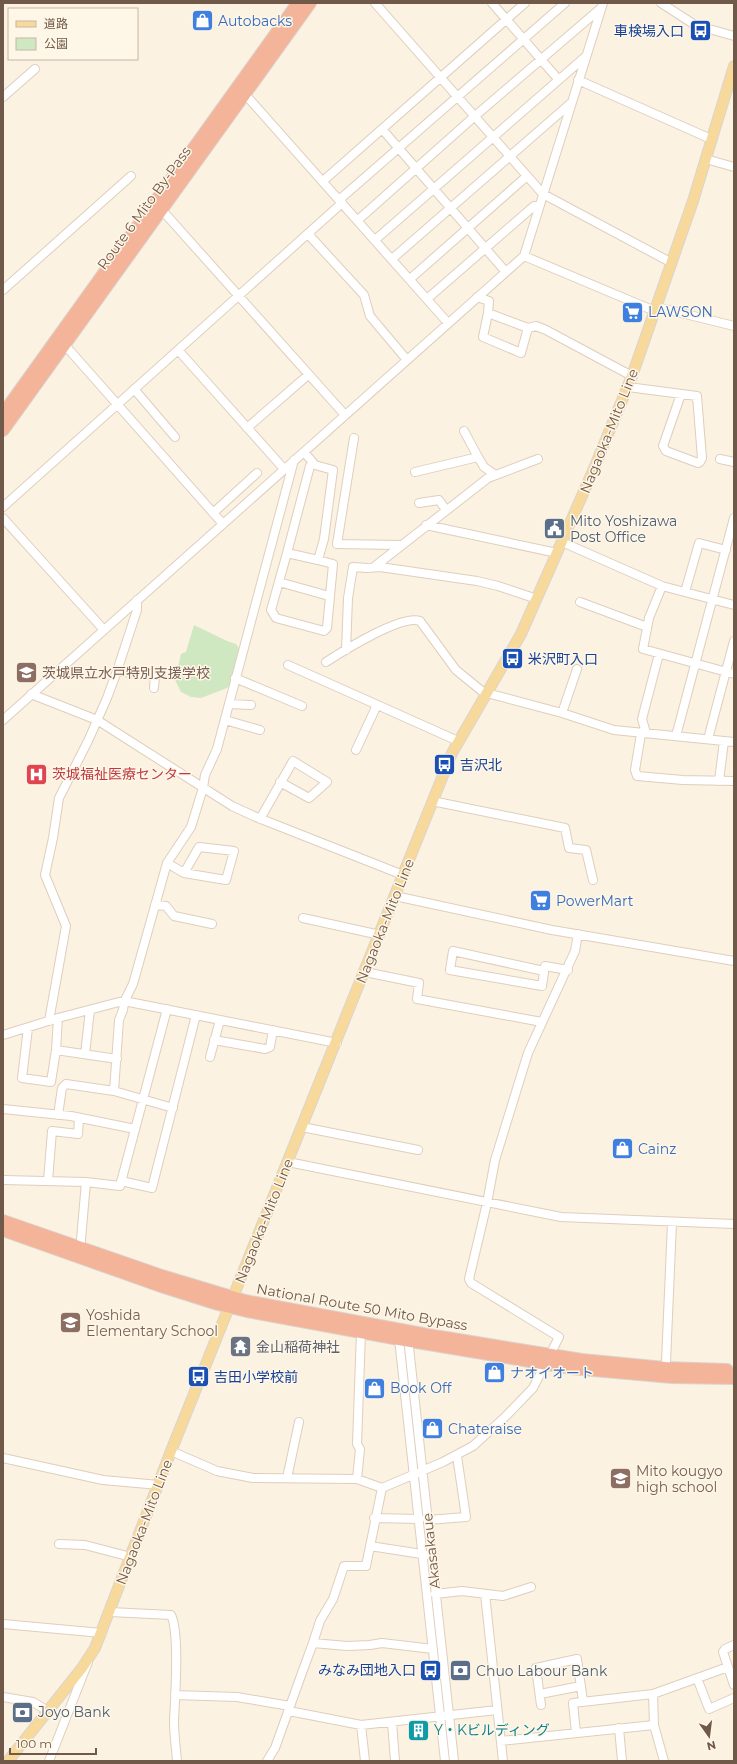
<svg xmlns="http://www.w3.org/2000/svg" width="737" height="1764" font-family="Montserrat,'Noto Sans JP',sans-serif">
<style>
.green{fill:#cfe8c1}
.lines{fill:none;stroke-linecap:round;stroke-linejoin:round}
.minor-casing{stroke:#dfcebe;stroke-width:10}
.major-casing{stroke:#dad4d0;stroke-width:12}
.highway-casing{stroke:#dad4d0;stroke-width:14}
.minor{stroke:#fff;stroke-width:8}
.major{stroke:#f8d99c;stroke-width:10}
.highway{stroke:#f3b49a;stroke-width:12}
.labels{text-anchor:middle;stroke-width:3;stroke-linejoin:round;paint-order:stroke}
.shop-label{font-size:14px;fill:#366cbe;stroke:#fef6e7;text-anchor:start}
.transit-label{font-size:14px;fill:#164399;stroke:#fef6e7;text-anchor:start}
.street-label{font-size:14px;fill:#715949;stroke:#fef6e7}
.service-label{font-size:14px;fill:#4e5e75;stroke:#fef6e7;text-anchor:start}
.education-label{font-size:14px;fill:#785e54;stroke:#fef6e7;text-anchor:start}
.health-label{font-size:14px;fill:#be3a42;stroke:#fef6e7;text-anchor:start}
.worship-label{font-size:14px;fill:#5b616d;stroke:#fef6e7;text-anchor:start}
.culture-label{font-size:14px;fill:#0d838f;stroke:#fef6e7;text-anchor:start}
</style>
<rect width="100%" height="100%" fill="#fbf2e1"/>
<path class="green" d="M194,625L227,641L236,644L240,650L232,683L227,688L201,698L191,697L181,692L175,680L181,654L186,652Z"/>
<g class="lines">
<defs>
<path id="minor" d="M375,3L543,194L672,263
M492,3L558,79
M661,3L695,25L734,36
M578,80L711,139
M244,93L448,323
M3,97L35,69
M382,129L505,271
M706,159L734,167
M323,181L525,3
M339,200L565,3
M161,209L345,415
M358,220L475,116L601,8
M308,234L364,295L370,316L407,360
M375,240L585,57
M524,256L650,309L661,308L734,326
M392,259L571,103
M410,279L527,176
M3,290L131,176
M477,297L489,301L488,313L528,328L536,326L546,330L632,376
M427,299L534,206H539
M488,313L483,337L521,353L528,328
M64,344L223,524
M178,350L284,469
M628,387L697,396L702,458L700,462L698,463L666,451L663,446L681,394
M134,389L175,437
M247,428L308,375
M464,431L478,457
M354,438L337,544L400,545
M304,452L315,465L333,470L324,539L318,560L287,553L310,466L313,463
M720,459L734,462
M415,472L478,457L484,467L494,474
M419,503L439,500L446,510
M3,507L342,203
M213,513L257,473
M3,518L104,630
M426,525L557,553
M562,542L662,586L734,605
M287,553L271,610L276,618L324,631L327,628L333,564L318,560
M374,567L488,478L538,459
M279,582L329,596
M662,586L649,618L643,649L734,674
M685,592L699,543L726,550
M580,602L647,627
M346,650L348,598L353,567L367,568L380,567L477,581L498,586L537,599
M326,662C343,651 402,614 420,621L456,670L483,692L562,713L614,730L734,742
M288,665L458,741
M117,671L155,676L154,688
M235,678L302,706
M31,694L97,720L232,806L256,817L403,875
M229,704L251,705
M562,713L577,669
M3,720L524,256L603,3
M225,720L260,730
M646,733L642,719L659,654
M641,734L635,770L637,776L683,780L734,781
M676,736L734,518
M708,739L734,641
M356,750L377,705
M719,781L724,741
M432,801L565,828L569,848L586,850L593,880
M260,819L293,761L327,782L309,798L280,782
M167,863L184,873L226,880L234,851L199,847L184,873
M395,896L552,930L734,961
M155,905L166,906L174,916L212,924
M303,918L380,935
M544,971L453,951L450,970L542,986L545,966L568,970
M365,972L419,983L417,999L542,1022
M49,1021L66,926L45,875L53,838L59,798L88,741L107,698L117,671L137,610V600
M28,1028L22,1078L51,1082L56,1050L58,1018
M3,1035L58,1018L119,1002H129L337,1043
M214,1040L265,1049L270,1047L273,1030
M56,1050L117,1059
M85,1054L90,1010
M210,1057L220,1020
M114,1091L119,1020L123,1010L124,1002L133,984L167,863L191,827L203,788L205,775L217,749L294,460
M3,1109L71,1116L135,1129
M58,1115L62,1088L66,1084L114,1091L173,1108
M302,1127L418,1150
M288,1162L561,1217L734,1224
M3,1180L86,1182L120,1186L167,1009
M48,1181L52,1131L78,1134L79,1118
M121,1181L152,1188L196,1015
M80,1251L86,1182
M401,1336L399,1339L445,1761
M408,1338L454,1761
M666,1362L672,1222
M171,1451L217,1471L253,1478L357,1479L382,1488
M3,1458L103,1480L159,1485
M287,1478L299,1422
M357,1479L360,1449L357,1444L361,1332
M374,1518L420,1519
M428,1520L466,1517L457,1456
M59,1544L85,1545L131,1557
M370,1546L428,1555
M435,1594L462,1591L503,1596L531,1587
M485,1594L503,1761
M110,1612L171,1615C180,1632 175,1699 174,1721C174,1735 176,1748 177,1761
M3,1624L102,1633
M313,1643L347,1646L370,1645L382,1643L433,1649
M734,1645L725,1649L723,1652L734,1685
M697,1678L709,1709L734,1698
M540,1694L581,1686
M653,1694L728,1667
M175,1695L237,1697L290,1706
M3,1697L33,1702L48,1711
M541,1705L536,1668L577,1659L583,1701
M289,1711L361,1725L497,1710
M392,1722L395,1761
M361,1725L365,1761
M619,1728L622,1761
M576,1733L573,1703L653,1694L654,1725L664,1761
M501,1741L654,1725
M49,1761L88,1662
M267,1761L275,1748L303,1670L313,1643L320,1621L333,1599L344,1566H366L382,1488L443,1462L473,1446L505,1417L533,1388L559,1337L471,1283L469,1279L487,1203L495,1160L528,1053L575,951L578,934"/>
<path id="major" d="M8,1761L82,1668L95,1648L171,1451L452,753L521,634L593,471L632,376L693,201L734,66"/>
<path id="highway" d="M3,414L298,3
M3,430L310,3
M3,1221L162,1276L245,1301L428,1335L582,1360L665,1368L727,1370
M3,1230L161,1286L218,1304L247,1311L399,1339L571,1368L672,1377L734,1378"/>
</defs>
<use href="#minor" class="minor-casing"/>
<use href="#major" class="major-casing"/>
<use href="#highway" class="highway-casing"/>
<use href="#minor" class="minor"/>
<use href="#major" class="major"/>
<use href="#highway" class="highway"/>
</g>
<defs>
<symbol id="shop-square" viewBox="-11 -11 22 22"><rect x="-9" y="-9" width="18" height="18" rx="4" fill="#3f7fe0" stroke="#fef6e7"/><path d="M-5-2.5h2.3a2.7 3.5 0 0 1 5.4 0H5L5.5 6h-11ZM-1.5-2.5h3a1.5 2.3 0 0 0-3 0Z" fill="#fff"/></symbol>
<symbol id="bus-square" viewBox="-11 -11 22 22"><rect x="-9" y="-9" width="18" height="18" rx="4" fill="#1a4fb4" stroke="#fef6e7"/><path d="M-5-6H5V4H4V6H2V4H-2V6H-4V4H-5ZM-3.5-4V0h7V-4ZM-3.5 1.2v1.5H-2V1.2ZM2 1.2v1.5H3.5V1.2Z" fill="#fff"/></symbol>
<symbol id="supermarket-square" viewBox="-11 -11 22 22"><rect x="-9" y="-9" width="18" height="18" rx="4" fill="#3f7fe0" stroke="#fef6e7"/><path d="M-6-5.5h2.5l.6 2H6L4.5 2H-2.5L-4.4-4H-6ZM-1.5 3.2a1.3 1.3 0 1 0 .1 0ZM3 3.2a1.3 1.3 0 1 0 .1 0Z" fill="#fff"/></symbol>
<symbol id="civic-square" viewBox="-11 -11 22 22"><rect x="-9" y="-9" width="18" height="18" rx="4" fill="#5c6f8a" stroke="#fef6e7"/><path d="M-.6-6.5H3V-4.5H.6V-3L4-1V1h2V6H-6V1h2V-1L-.6-3ZM-1.2 2.5V6h2.4V2.5Z" fill="#fff"/></symbol>
<symbol id="school-square" viewBox="-11 -11 22 22"><rect x="-9" y="-9" width="18" height="18" rx="4" fill="#8d6e63" stroke="#fef6e7"/><path d="M0-5L7-2L0 1L-7-2ZM-4 1L0 2.5L4 1V4Q0 6-4 4Z" fill="#fff"/></symbol>
<symbol id="hospital-square" viewBox="-11 -11 22 22"><rect x="-9" y="-9" width="18" height="18" rx="4" fill="#e0444e" stroke="#fef6e7"/><path d="M-5-5h3v3.5h4V-5h3V5h-3V1.5h-4V5h-3Z" fill="#fff"/></symbol>
<symbol id="temple-square" viewBox="-11 -11 22 22"><rect x="-9" y="-9" width="18" height="18" rx="4" fill="#6b7280" stroke="#fef6e7"/><path d="M0-6L5-2H3V0L6.5 2.5H4V6H1.5V3h-3V6H-4V2.5H-6.5L-3 0V-2H-5Z" fill="#fff"/></symbol>
<symbol id="bank-square" viewBox="-11 -11 22 22"><rect x="-9" y="-9" width="18" height="18" rx="4" fill="#5c6f8a" stroke="#fef6e7"/><path d="M-6-4H6V4H-6ZM0-2.3a2.3 2.3 0 1 0 0 4.6a2.3 2.3 0 1 0 0-4.6Z" fill="#fff"/></symbol>
<symbol id="building-square" viewBox="-11 -11 22 22"><rect x="-9" y="-9" width="18" height="18" rx="4" fill="#0f9aa8" stroke="#fef6e7"/><path d="M-4-6H4V6H1V3H-1V6H-4ZM-2.5-4.3h1.7v1.8h-1.7ZM.8-4.3h1.7v1.8H.8ZM-2.5-1h1.7V.8h-1.7ZM.8-1h1.7V.8H.8Z" fill="#fff"/></symbol>
</defs>
<g fill-rule="evenodd">
<use href="#shop-square" x="190" y="8" width="25" height="25"/>
<use href="#bus-square" x="688" y="18" width="25" height="25"/>
<use href="#supermarket-square" x="620" y="300" width="25" height="25"/>
<use href="#civic-square" x="542" y="516" width="25" height="25"/>
<use href="#bus-square" x="500" y="646" width="25" height="25"/>
<use href="#school-square" x="14" y="660" width="25" height="25"/>
<use href="#bus-square" x="432" y="752" width="25" height="25"/>
<use href="#hospital-square" x="24" y="762" width="25" height="25"/>
<use href="#supermarket-square" x="528" y="888" width="25" height="25"/>
<use href="#shop-square" x="610" y="1136" width="25" height="25"/>
<use href="#school-square" x="58" y="1310" width="25" height="25"/>
<use href="#temple-square" x="228" y="1334" width="25" height="25"/>
<use href="#shop-square" x="482" y="1360" width="25" height="25"/>
<use href="#bus-square" x="186" y="1364" width="25" height="25"/>
<use href="#shop-square" x="362" y="1376" width="25" height="25"/>
<use href="#shop-square" x="420" y="1416" width="25" height="25"/>
<use href="#school-square" x="608" y="1466" width="25" height="25"/>
<use href="#bus-square" x="418" y="1658" width="25" height="25"/>
<use href="#bank-square" x="448" y="1658" width="25" height="25"/>
<use href="#bank-square" x="10" y="1700" width="25" height="25"/>
<use href="#building-square" x="406" y="1718" width="25" height="25"/>
</g>
<g class="labels">
<g class="shop-label">
<text x="218" y="26">Autobacks</text>
<text x="648" y="317">LAWSON</text>
<text x="556" y="906">PowerMart</text>
<text x="638" y="1154">Cainz</text>
<text x="510" y="1378">ナオイオート</text>
<text x="390" y="1393">Book Off</text>
<text x="448" y="1434">Chateraise</text>
</g>
<g class="transit-label">
<text x="684" y="36" text-anchor="end">車検場入口</text>
<text x="528" y="664">米沢町入口</text>
<text x="460" y="770">吉沢北</text>
<text x="214" y="1382">吉田小学校前</text>
<text x="416" y="1675" text-anchor="end">みなみ団地入口</text>
</g>
<g class="street-label">
<text transform="translate(144 208) rotate(-54)" y="5">Route 6 Mito By-Pass</text>
<text transform="translate(609 431) rotate(-68)" y="5">Nagaoka-Mito Line</text>
<text transform="translate(385 921) rotate(-68)" y="5">Nagaoka-Mito Line</text>
<text transform="translate(264 1221) rotate(-68)" y="5">Nagaoka-Mito Line</text>
<text transform="translate(362 1307) rotate(10)" y="5">National Route 50 Mito Bypass</text>
<text transform="translate(144 1522) rotate(-69)" y="5">Nagaoka-Mito Line</text>
<text transform="translate(431 1551) rotate(-96)" y="5">Akasakaue</text>
</g>
<g class="service-label">
<text x="570" y="526">Mito Yoshizawa<tspan x="570" dy="16">Post Office</tspan></text>
<text x="476" y="1676">Chuo Labour Bank</text>
<text x="38" y="1717">Joyo Bank</text>
</g>
<g class="education-label">
<text x="42" y="678">茨城県立水戸特別支援学校</text>
<text x="86" y="1320">Yoshida<tspan x="86" dy="16">Elementary School</tspan></text>
<text x="636" y="1476">Mito kougyo<tspan x="636" dy="16">high school</tspan></text>
</g>
<g class="health-label">
<text x="52" y="779">茨城福祉医療センター</text>
</g>
<g class="worship-label">
<text x="256" y="1352">金山稲荷神社</text>
</g>
<g class="culture-label">
<text x="434" y="1735">Y・Kビルディング</text>
</g>
</g>
<rect width="737" height="1764" fill="none" stroke="#715949" stroke-width="8"/>
<rect x="8" y="8" width="130" height="52" fill="#fef6e7" stroke="#c6b7a8"/>
<rect x="16" y="21" width="20" height="6" fill="#f8d99c" stroke="#c6b7a8"/>
<text x="44" y="28" font-size="12" fill="#715949">道路</text>
<rect x="16" y="38" width="20" height="12" fill="#cfe8c1" stroke="#c6b7a8"/>
<text x="44" y="48" font-size="12" fill="#715949">公園</text>
<g transform="translate(709 1736) rotate(166)" stroke="#fef6e7" stroke-width="3" paint-order="stroke">
<path d="M0-3L7 15L0 10L-7 15Z" fill="#715949"/>
<text y="-6" font-size="11" font-weight="bold" text-anchor="middle" fill="#715949">N</text>
</g>
<path d="M10 1748v6h86v-6" fill="none" stroke="#715949" stroke-width="2"/>
<text x="16" y="1748" font-size="12" fill="#715949" stroke="#fef6e7" stroke-width="3" paint-order="stroke">100 m</text>
</svg>
